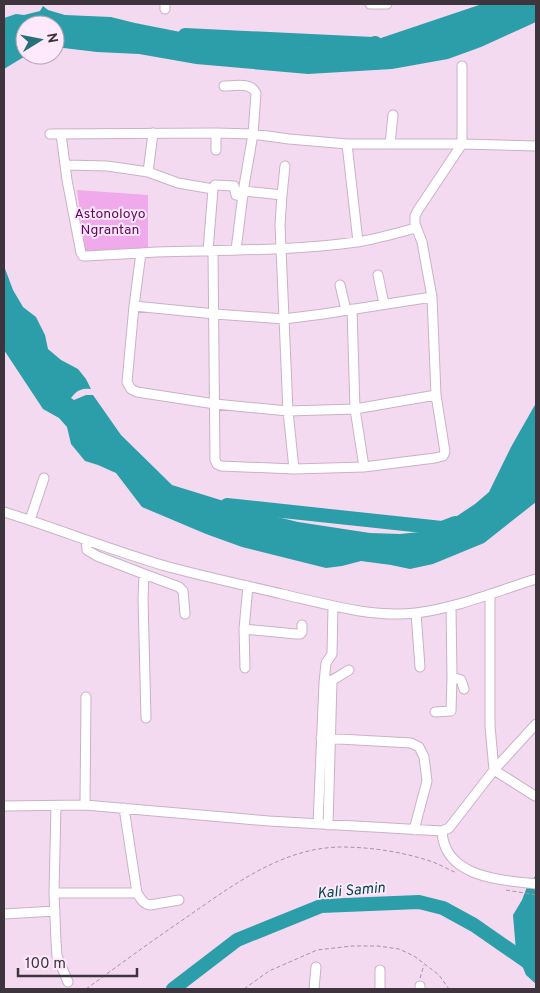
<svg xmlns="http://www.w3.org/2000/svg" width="540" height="993" font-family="Overpass,sans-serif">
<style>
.green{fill:#f0a9ea}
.water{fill:#2b9eaa}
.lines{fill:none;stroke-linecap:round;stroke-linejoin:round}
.river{stroke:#2b9eaa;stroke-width:14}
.minor-casing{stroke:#cab1c7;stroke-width:11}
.path{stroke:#a693a4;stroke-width:1;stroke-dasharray:4 2.5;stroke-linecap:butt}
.minor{stroke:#fff;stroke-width:9}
.labels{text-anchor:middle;stroke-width:4;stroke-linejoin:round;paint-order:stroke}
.park-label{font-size:14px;fill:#620660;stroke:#fee9fc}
.water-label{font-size:15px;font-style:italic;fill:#01474d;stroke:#fee9fc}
</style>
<rect width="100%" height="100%" fill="#f4daf1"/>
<path class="green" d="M77,190L148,195V248L87,251L85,249Z"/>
<path class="water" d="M482,4H536V22L481,47L448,59L392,69L308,74L196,64L139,54L97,52L55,47V25H25V55H27L4,69V28H9V25L4,23V18L16,14L24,15L40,11L43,6L48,10L65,15L111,17L135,23L231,42L317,48L347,46L375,40Z
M4,266L13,290L23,307L36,317L45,335L48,349L61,360L78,369L86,379L91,389C82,388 77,390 71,398L74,400L86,395H93L121,435L172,485L269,515L298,522L370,533L400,534L420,532L439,528L475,504L489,492L511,447L536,403V502L484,543L433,564L410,569L391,565L361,561L342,566L326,568L242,547L206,534L142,507L116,473L98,465L85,461L71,444L67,427L59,418L43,409L4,350Z
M536,875V984L526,975L516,951L513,915L522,900L527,887Z"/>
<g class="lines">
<path class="river" d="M4,27L25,28
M185,35L373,44L375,43
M227,505L442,528L455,523
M173,989L237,940L321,906L419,902L443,908L474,925L536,968"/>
<defs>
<path id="minor" d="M370,4H387
M165,9V4
M224,86C234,86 251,82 256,93L253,134L244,186L236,250
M50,134L216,133L253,134L289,139L347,144H462L536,146
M61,134L67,180L81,253L83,256H86L141,253
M347,144L358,242
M390,144L393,115
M216,150V133
M65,165L107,166L128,169L148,172L178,183L213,189
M285,166L282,195L280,225L288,411L294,469
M148,172L153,133
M244,191L282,195
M416,228C397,233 377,239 357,242C291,251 223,250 156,252L141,253L134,306L127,382L131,389L137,392L215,404L288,411L355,409L436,395
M208,251L213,189L215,185L234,186L236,195L243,196
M213,251L215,460L217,464L221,466L294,469L364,467L435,458L443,456L445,452L436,395L432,297L422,242L415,224V216L418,210L462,144V66
M378,275L384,304
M340,285L346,310
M134,306L215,314L284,319L323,314L432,297
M352,309L355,409L364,467
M4,512C59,529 113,551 169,567C206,577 244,585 282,594C325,604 373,618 416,613C457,608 497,591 536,579
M30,520L44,478
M86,540L87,550L97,556L144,574
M490,594V726L494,770L535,796
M451,606L452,677L461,680L464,689
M416,613L420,667
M244,629L296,634H300L302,632V625
M245,668L244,629L248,586
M326,682C333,681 342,674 349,670
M435,712L451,711L452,677
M146,718L143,598L144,574L179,587L183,591L185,614
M321,738L411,743L419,747L424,757L427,781L414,830
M85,805L86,697
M4,806L85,805L269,821L442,831L449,828L494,770L536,724
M56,806L54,893L56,942L57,956L68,982
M124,808L137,893C141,899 143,904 150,905L179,900
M318,824L324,683L326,663L332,654L333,606
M328,825L332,681
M442,831C444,878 502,880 536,884
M54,893H137
M4,914L55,911
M380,970V989
M420,986V989
M314,989L316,967"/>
</defs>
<use href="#minor" class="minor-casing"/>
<path class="path" d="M506,890L536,895
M420,978L424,965
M86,989C119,965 153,940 187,917C233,885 282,848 340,847C371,847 404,852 433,862C441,865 449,870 457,873
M244,989L269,971L317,950L352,946H378L399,949L414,956L439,975L449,989"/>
<use href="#minor" class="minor"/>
</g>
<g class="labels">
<g class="park-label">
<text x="110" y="218">Astonoloyo<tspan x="110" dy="16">Ngrantan</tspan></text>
</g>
<g class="water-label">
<text transform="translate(351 890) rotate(-5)" y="5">Kali Samin</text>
</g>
</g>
<rect width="540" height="993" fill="none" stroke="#3e343d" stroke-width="10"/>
<g transform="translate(40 40) rotate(80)"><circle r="24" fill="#fee9fc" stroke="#b1a1b0"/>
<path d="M0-4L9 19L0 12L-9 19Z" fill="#287179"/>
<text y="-8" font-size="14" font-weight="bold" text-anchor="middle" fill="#3e343d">N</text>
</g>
<path d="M18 968v8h119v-8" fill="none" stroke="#3e343d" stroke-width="2.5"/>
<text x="25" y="968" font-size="15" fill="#3e343d" stroke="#fee9fc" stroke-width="4" paint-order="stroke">100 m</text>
</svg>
